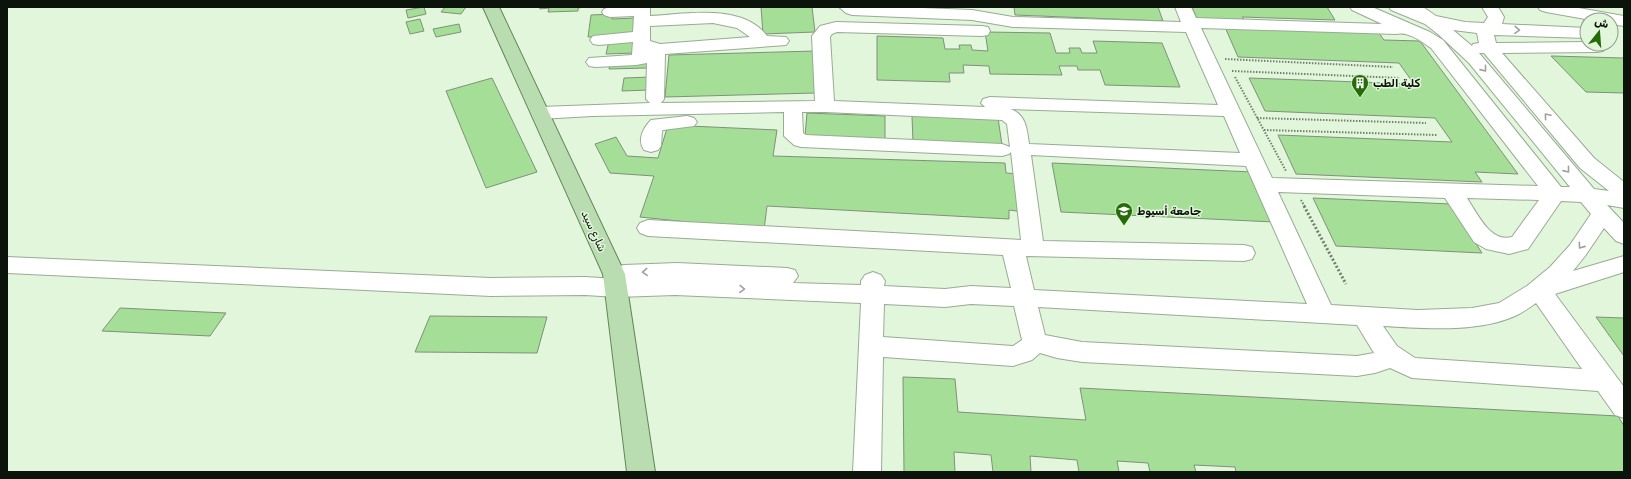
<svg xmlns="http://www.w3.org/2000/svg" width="1631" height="479" font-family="Rubik,Vazirmatn,sans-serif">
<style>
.building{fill:#a5de96;stroke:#7f917a}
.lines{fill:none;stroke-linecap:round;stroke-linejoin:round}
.minor-casing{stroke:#98ab93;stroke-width:2}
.major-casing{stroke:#5f8655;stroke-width:2}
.path-far1{stroke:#72806f;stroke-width:2;stroke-dasharray:1.5 1.5;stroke-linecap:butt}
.path{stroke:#72806f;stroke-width:3;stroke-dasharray:2 2;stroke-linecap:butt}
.minor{fill:#fff;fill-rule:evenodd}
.major{fill:#badcb1;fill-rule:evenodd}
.oneway{stroke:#9ea19d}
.labels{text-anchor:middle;stroke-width:3;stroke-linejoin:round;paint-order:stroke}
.poi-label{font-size:11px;font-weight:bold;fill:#0c130a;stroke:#e2f6dc;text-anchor:start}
.street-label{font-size:11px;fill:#0c130a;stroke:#e2f6dc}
</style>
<rect width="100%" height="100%" fill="#e2f6dc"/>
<path class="building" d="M424,7L426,14L408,18L406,10Z
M445,7H466L461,14L441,12Z
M539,7H585L578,8V11L548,12L549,8L540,9Z
M761,7H812L815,32L763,34Z
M1014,7H1158L1163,21L1015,15Z
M1192,7H1327L1335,20L1242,17L1245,20L1197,19Z
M613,14L612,19L636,18L634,35L588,37L591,15Z
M420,19L424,31L410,34L406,22Z
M459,24L461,32L436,37L433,29Z
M1225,27L1379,33L1384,40L1420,41L1518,174L1475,172L1482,182L1296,174L1278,135L1452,142L1435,118L1265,111L1249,78L1414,84L1399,63L1238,57Z
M985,32L1050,33L1056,53H1070L1069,48H1080L1082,53H1097L1093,41L1162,43L1180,87L1105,85L1100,70H1078L1077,66H1059L1062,75L990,74L989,66L963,65L964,73H949L950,82L877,80V36L943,38L945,49H960L959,45H971L972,50L988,51Z
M636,40L635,53L606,54L609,41Z
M816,51L815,93L665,97L669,55Z
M1551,56L1624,58V93L1586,92Z
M648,62L647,68L609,69L610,63Z
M651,77L649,90L622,91L624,78Z
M492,78L537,172L486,188L446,91Z
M807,113L885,116V139L805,136Z
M912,116L998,118L1002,145L913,142Z
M668,125L777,130L773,156L1005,163L1006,173L1020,174L1024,212L1009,210V219L767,206L764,230L640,217L654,176L610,173L595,144L616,137L627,156L658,158Z
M1052,163L1253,172L1274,222L1061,212Z
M1313,198L1451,204L1482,253L1336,246Z
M120,308L226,313L210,336L102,331Z
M430,316L547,317L537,353L415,352Z
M1596,317L1624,318V356Z
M903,377L955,379L958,412L1086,420L1080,388L1618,416L1624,426V472H1236L1235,467L1194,465L1196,472H1150L1148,463L1117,461L1119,472H1079L1077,460L1030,456L1031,472H993L991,455L954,452L955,472H904Z"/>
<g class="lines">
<defs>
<path id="minor" d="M610,7H650V16C686,14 743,3 767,36L786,37L789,41L786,45L665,54L664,99L661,103L815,101L812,36L820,26L836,22L982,26L988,27L990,31L988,35L982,36L837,32L832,34L830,37L834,101L985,107L981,103L983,99L990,97L1218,105L1186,32L1013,27L972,20L852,15L846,13L839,7H898L972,10L1013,17L1181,22L1175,7H1191L1196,18L1382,24L1352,10L1350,7H1372L1430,32L1443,40L1561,187H1570L1469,63L1439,35L1425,24L1391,10L1389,7H1423L1436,16L1465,22L1484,23L1488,17L1482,7H1498L1504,17L1502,24L1587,28V38L1494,35L1496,43L1587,42V44H1604L1606,47L1603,51L1597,52L1502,53L1594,158L1624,182V208L1607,205L1624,223V244L1616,241L1604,228L1585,256L1573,271L1624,256V272L1555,294L1624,387V418L1615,415L1598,391L1412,378L1390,368L1375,373L1357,376L1082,362L1057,358L1040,353L1032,360L1013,366L883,357L881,472H853L861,303L675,295L617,297L585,295L491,296L7,273V257L491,278L585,277L617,279L613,273L616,267L624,265L677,263L787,268L795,270L798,276L793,283L861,285V281L865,275L873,272L881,275L885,281L884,286L945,289L971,286L1011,288L1003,255L648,236L640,233L637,228L640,223L648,220L1021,240L1011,152L1009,154L1002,156L801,147L794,145L784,136V112L592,116L540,119L533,117L531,113L533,109L540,107L650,103L646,99L647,63L636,65L595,67L589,66L586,62L589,58L632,55L633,42L599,45L593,44L590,40L593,36L633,32L634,16L610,17L604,15L602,12L604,9ZM713,23L737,28L750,37L660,44L650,41V26ZM1201,28L1396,34C1408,31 1421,41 1431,48L1538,186L1272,178ZM1453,30L1477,33L1479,43L1473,44L1472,46ZM1479,53H1484L1580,168L1609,191L1594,189ZM1010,109L1224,116L1240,153L1029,144C1027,129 1026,114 1010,109ZM802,112H825L1002,120L1007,124L1010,147L1002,144L806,135L803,133ZM1031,155L1246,166L1307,304L1034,290L1026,256L1244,261L1252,259L1255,253L1252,247L1244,245L1043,241ZM1278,192L1445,198L1474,242L1486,249L1509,254L1528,249L1561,201L1581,202L1591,214L1570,245L1550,267L1527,286L1499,303L1472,308L1418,310L1331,305ZM1467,198L1539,200L1512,237C1490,243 1477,213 1467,198ZM1536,303L1582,369L1415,358L1397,346L1383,326C1423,328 1477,333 1515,316C1522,313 1529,308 1536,303ZM884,304L945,307L971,304L1014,306L1022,340L1013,346L883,337ZM1038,307L1357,325L1374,353L1357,356L1082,342L1045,335Z
M1538,7H1573L1624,16V26L1611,24V20H1591L1546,12L1540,10Z
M687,116L694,118L697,122L694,126L663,130L662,131L661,146L658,150L651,152L644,150C637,140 643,128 651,120Z"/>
<path id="major" d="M483,7H499L625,274L655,472H627L603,274Z"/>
</defs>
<use href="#minor" class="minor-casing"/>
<use href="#major" class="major-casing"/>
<path class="path-far1" d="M1225,59L1393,67
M1232,71L1400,78
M1235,77L1286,171
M1257,118L1426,123
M1264,130L1437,135
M1301,200L1305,207"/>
<path class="path" d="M1304,206L1346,284"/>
<use href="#minor" class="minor"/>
<use href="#major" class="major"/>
</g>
<defs><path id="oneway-chevron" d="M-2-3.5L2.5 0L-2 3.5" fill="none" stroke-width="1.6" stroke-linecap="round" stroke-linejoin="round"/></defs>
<g class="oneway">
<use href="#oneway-chevron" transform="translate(1517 30) rotate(3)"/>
<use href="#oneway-chevron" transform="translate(1484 69) rotate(51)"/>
<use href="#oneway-chevron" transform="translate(1547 116) rotate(-130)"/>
<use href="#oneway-chevron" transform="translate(1567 170) rotate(51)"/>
<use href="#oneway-chevron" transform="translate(1581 246) rotate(125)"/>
<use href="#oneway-chevron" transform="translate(645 272) rotate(177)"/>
<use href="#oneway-chevron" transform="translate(742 289) rotate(2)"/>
</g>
<defs>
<symbol id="building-pin" viewBox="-11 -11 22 30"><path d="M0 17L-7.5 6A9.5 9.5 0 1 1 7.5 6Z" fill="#256c06" stroke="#e2f6dc"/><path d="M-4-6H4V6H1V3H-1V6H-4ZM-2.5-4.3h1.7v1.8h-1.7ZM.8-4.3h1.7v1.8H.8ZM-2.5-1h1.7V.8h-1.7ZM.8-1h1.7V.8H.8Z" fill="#fff"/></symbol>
<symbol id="university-pin" viewBox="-11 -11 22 30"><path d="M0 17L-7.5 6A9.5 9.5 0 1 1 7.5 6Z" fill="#256c06" stroke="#e2f6dc"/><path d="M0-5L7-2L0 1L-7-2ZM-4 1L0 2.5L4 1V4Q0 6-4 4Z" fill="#fff"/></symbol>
</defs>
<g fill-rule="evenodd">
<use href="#building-pin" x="1350" y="73" width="20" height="27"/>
<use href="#university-pin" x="1114" y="201" width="20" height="27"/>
</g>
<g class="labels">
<g class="poi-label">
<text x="1373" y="87">كلية الطب</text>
<text x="1137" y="215">جامعة أسيوط</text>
</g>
<g class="street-label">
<text transform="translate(594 231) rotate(65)" y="4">شارع سيد</text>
</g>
</g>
<rect width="1631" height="479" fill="none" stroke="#0c130a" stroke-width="16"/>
<g transform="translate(1599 32) rotate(17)"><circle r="19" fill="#e2f6dc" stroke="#8c9b88"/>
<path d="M0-3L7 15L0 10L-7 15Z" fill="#256c06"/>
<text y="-6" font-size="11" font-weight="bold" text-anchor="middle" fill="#0c130a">ش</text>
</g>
</svg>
